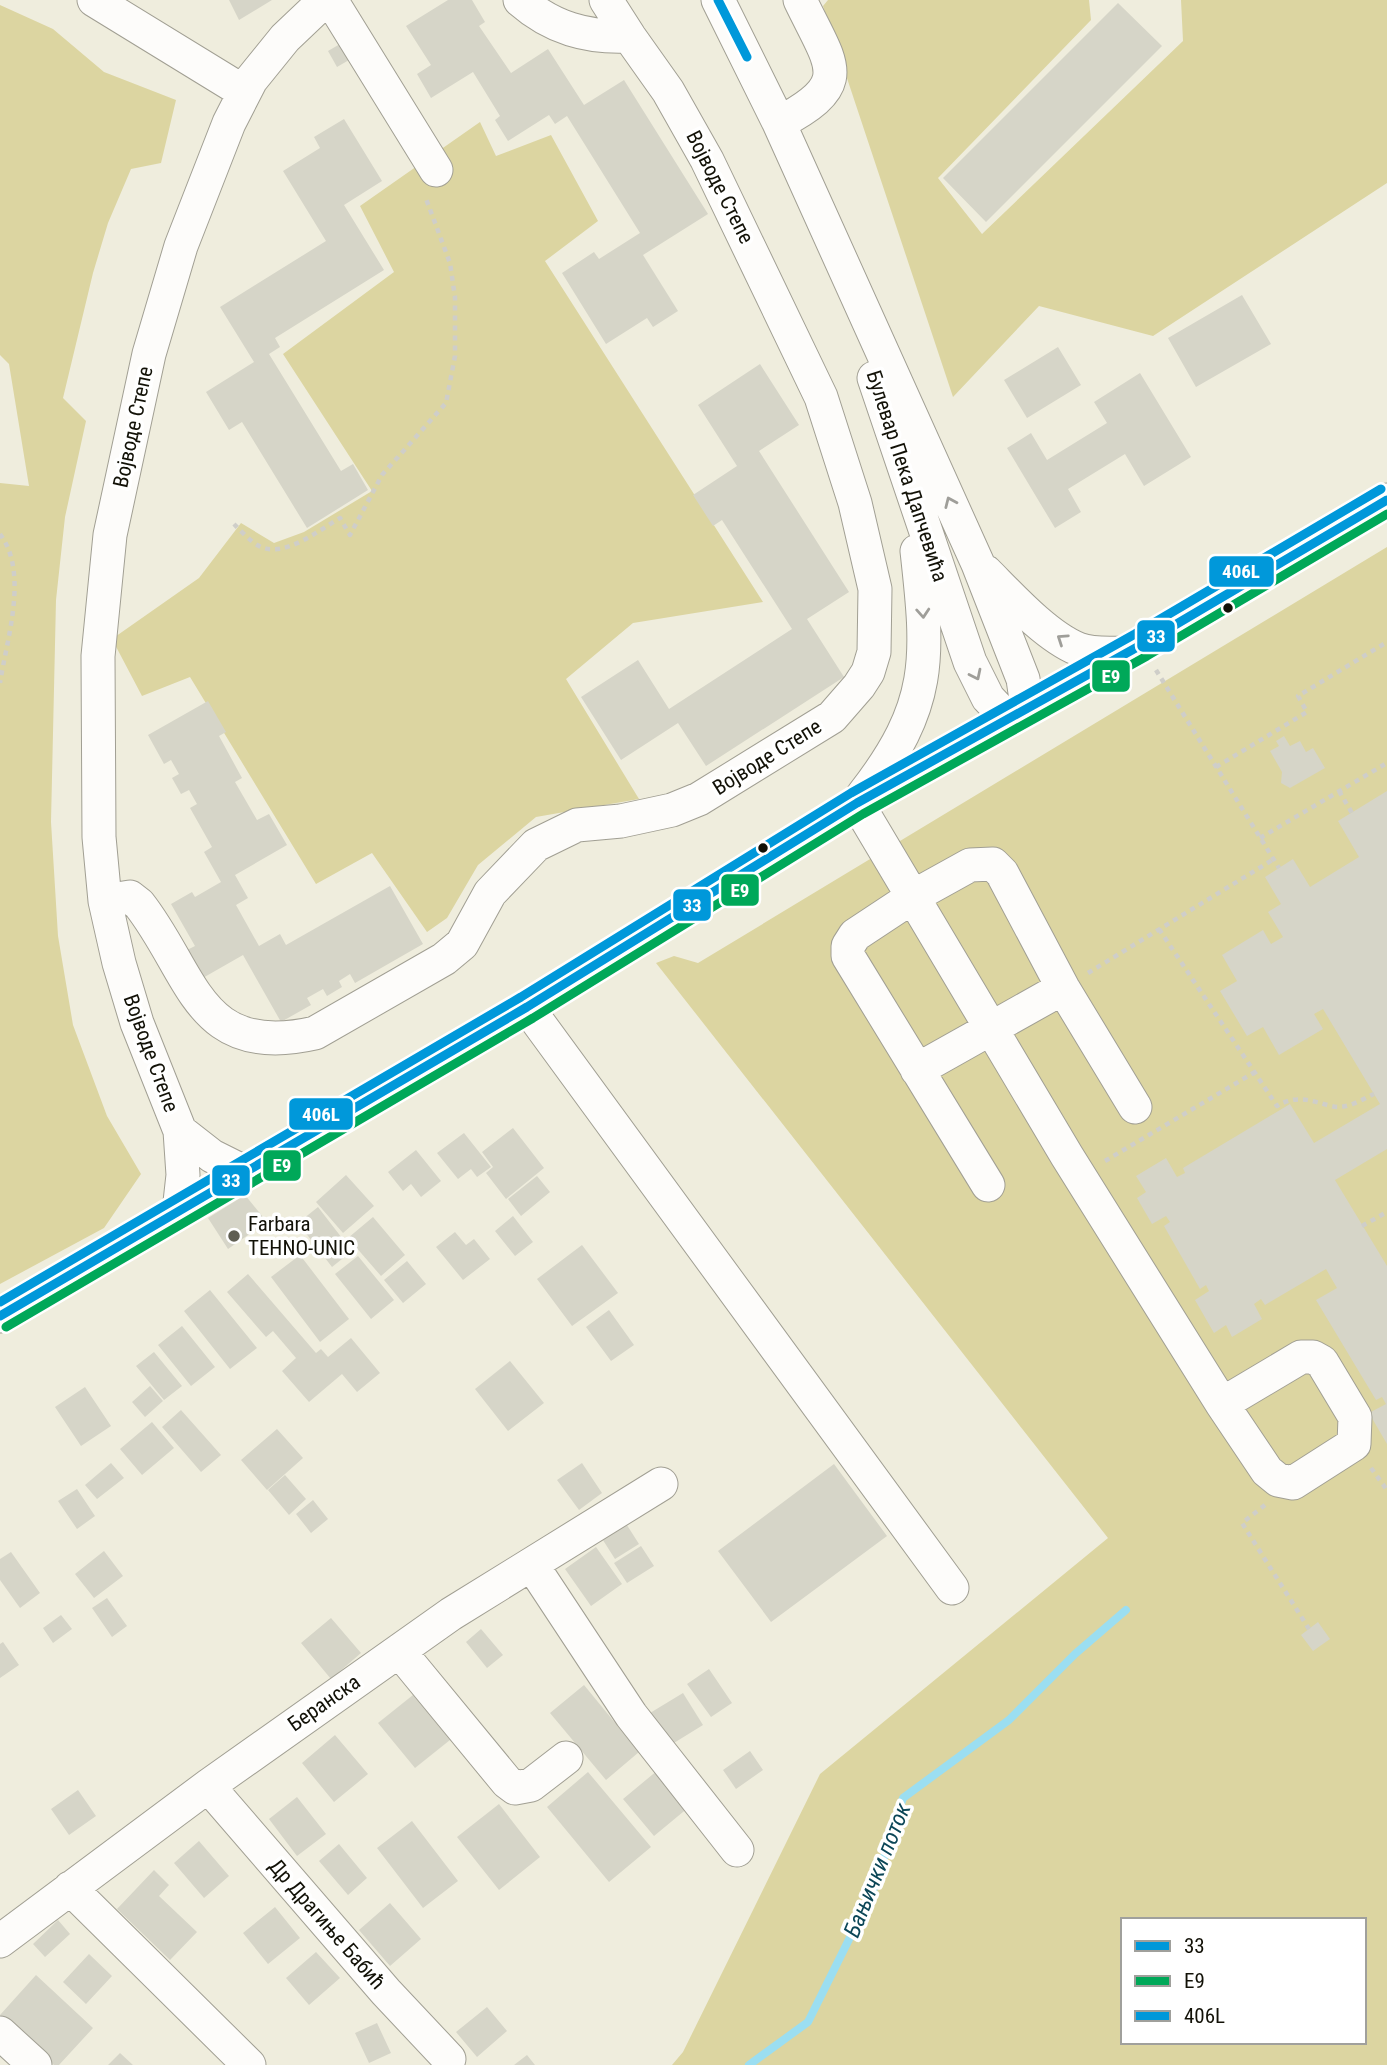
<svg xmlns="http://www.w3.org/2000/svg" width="1387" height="2065" font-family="'Roboto Condensed',sans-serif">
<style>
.green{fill:#dcd5a1;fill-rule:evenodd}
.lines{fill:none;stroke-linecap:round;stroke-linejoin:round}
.stream{stroke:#9bdef1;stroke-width:8}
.building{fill:#d6d5c8}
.minor-casing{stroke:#a19f93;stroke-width:35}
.path{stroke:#cfcec9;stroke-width:4.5;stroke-dasharray:5 5;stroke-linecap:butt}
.minor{stroke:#fdfcfa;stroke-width:33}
.bus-1-casing{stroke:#fff;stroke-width:14}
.bus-2-casing{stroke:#fff;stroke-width:14}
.bus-3-casing{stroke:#fff;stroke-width:14}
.bus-4-casing{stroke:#fff;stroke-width:14}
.bus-1{stroke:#0098da;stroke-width:9}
.bus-2{stroke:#00a859;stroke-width:9}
.bus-3{stroke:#0098da;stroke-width:9}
.bus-4{stroke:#0098da;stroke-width:9}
.oneway{stroke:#9f9e99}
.bus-dot{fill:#121107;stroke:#fff;stroke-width:2.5}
.poi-dot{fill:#5f5e52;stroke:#fff;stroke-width:2.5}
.labels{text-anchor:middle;stroke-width:7;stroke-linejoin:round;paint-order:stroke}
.street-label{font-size:21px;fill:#121107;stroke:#fff}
.poi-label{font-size:21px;fill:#121107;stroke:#fff;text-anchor:start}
.water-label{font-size:23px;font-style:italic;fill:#0b4657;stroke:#fff}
.line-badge{stroke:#fff;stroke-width:2.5}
.badge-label{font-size:19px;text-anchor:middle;font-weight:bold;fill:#fff}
</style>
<rect width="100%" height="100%" fill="#efeddd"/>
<path class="green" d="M828,0H1089L1091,20L938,178L982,234L1183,41L1181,0H1387V183L1153,336L1039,306L953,397L823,6Z
M0,5L53,29L104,72L176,100L161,163L131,169L108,223L93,273L63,398L86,421L65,517L56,600L51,822L58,936L73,1025L107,1116L141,1174L104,1228L0,1284V483L29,486L9,364L0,355Z
M480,122L496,156L551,135L598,221L545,261L763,602L633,623L566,679L639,799L536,817L478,865L447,918L427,932L372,853L316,884L190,677L142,696L112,639L199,578L241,523L274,543L304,532L372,491L283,354L394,272L360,206Z
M1387,547V2065H672L683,2052L820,1774L1108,1538L656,963L674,956L698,963ZM1123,1920H1364V2042H1123Z"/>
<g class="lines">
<path class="stream" d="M749,2065L808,2022L873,1891L903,1798L1009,1720L1075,1654L1126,1610"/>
</g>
<path class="building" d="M229,0H272L239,20Z
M448,0H472L485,22L479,26L511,73L548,49L584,105L624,80L708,214L643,255L678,311L653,327L647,318L606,344L562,273L594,252L599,259L640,233L567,116L555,124L549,115L508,141L495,120L500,116L473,72L431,98L417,74L431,65L406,26Z
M1118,3L1162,46L986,222L943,178Z
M340,44L349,60L337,67L328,51Z
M344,119L382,181L344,205L384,270L275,338L280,347L269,354L341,471L353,464L368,490L307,528L242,422L229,430L206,392L254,362L220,307L326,241L283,171L320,148L314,137Z
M1242,295L1271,344L1196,387L1168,338Z
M1058,347L1081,385L1027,418L1004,380Z
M760,364L799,425L759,451L849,592L807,619L844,677L706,766L678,723L621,760L581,697L638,660L669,709L792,629L722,520L713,526L693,495L737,466L698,405Z
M1140,373L1191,457L1144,486L1125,454L1068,489L1081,512L1055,528L1007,448L1031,433L1047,460L1107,423L1094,402Z
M208,701L226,732L219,736L242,778L235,782L257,820L269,814L287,845L235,875L248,898L236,905L259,946L280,934L286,945L390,886L423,944L355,983L350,974L339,981L342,987L327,996L323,989L307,998L311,1005L281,1022L243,955L201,979L185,951L195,946L171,904L192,892L195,897L221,882L204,852L212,847L190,808L197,804L189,790L181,794L172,778L179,774L171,760L164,764L148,735Z
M1284,736L1290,746L1300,741L1306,752L1313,748L1325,768L1290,788L1281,783L1282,772L1270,751L1279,746L1276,741Z
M1387,791V1149L1335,1180L1387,1266V1444L1369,1413L1386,1404L1382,1397L1376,1400L1316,1300L1337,1288L1326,1269L1265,1305L1261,1299L1254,1304L1262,1319L1232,1337L1226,1325L1214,1333L1195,1300L1209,1291L1206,1285L1200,1289L1164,1226L1170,1222L1166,1216L1152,1224L1137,1198L1146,1192L1136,1176L1166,1158L1177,1177L1185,1173L1183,1168L1290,1104L1314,1143L1380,1104L1323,1009L1314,1014L1323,1029L1279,1055L1263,1027L1247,1036L1220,991L1237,981L1222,955L1263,930L1271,944L1283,937L1268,912L1281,904L1265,877L1293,859L1310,887L1359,857L1338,821Z
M513,1128L544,1168L506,1199L486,1173L493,1167L482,1152Z
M464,1133L491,1167L477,1177L471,1169L458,1179L437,1153Z
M416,1150L441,1181L421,1197L411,1184L403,1191L388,1172Z
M346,1175L374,1206L343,1233L316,1202Z
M537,1176L550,1192L521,1216L508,1199Z
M245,1195L267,1222L228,1249L208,1218Z
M318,1207L352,1251L332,1267L298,1223Z
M513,1216L533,1242L515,1256L495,1231Z
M373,1217L405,1255L381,1276L348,1238Z
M455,1232L466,1245L474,1239L490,1259L463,1280L436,1247Z
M582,1245L618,1293L572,1326L537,1279Z
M300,1255L349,1319L320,1342L271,1277Z
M358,1256L394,1300L371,1319L335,1274Z
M407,1261L426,1284L403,1303L384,1280Z
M248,1274L316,1353L321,1349L328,1357L351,1338L380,1373L357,1392L342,1374L309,1402L282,1371L296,1358L273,1331L266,1337L227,1292Z
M210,1290L257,1348L230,1369L184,1311Z
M609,1310L634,1345L611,1361L586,1327Z
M182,1326L215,1367L191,1386L158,1345Z
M154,1352L182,1386L164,1400L136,1366Z
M510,1361L544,1403L508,1431L475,1389Z
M150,1386L163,1401L145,1417L132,1402Z
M85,1387L111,1426L81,1446L55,1407Z
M181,1410L221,1455L201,1472L162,1427Z
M152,1422L174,1448L142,1475L120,1449Z
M277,1429L303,1458L267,1490L241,1460Z
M111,1463L124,1478L97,1499L85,1485Z
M582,1463L602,1493L579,1510L557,1480Z
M834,1464L887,1536L771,1622L718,1551Z
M285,1475L306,1499L289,1515L268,1490Z
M77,1489L95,1516L77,1529L58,1501Z
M313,1500L328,1519L311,1533L296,1514Z
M625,1522L639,1544L615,1559L601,1537Z
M641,1546L654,1566L627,1583L614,1563Z
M596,1547L622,1584L591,1606L565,1569Z
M104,1551L123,1576L94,1598L75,1574Z
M11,1552L40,1593L20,1608L0,1580V1559Z
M107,1598L127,1626L112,1637L92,1608Z
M61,1615L72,1629L53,1643L43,1628Z
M331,1618L361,1653L331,1679L301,1643Z
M1318,1622L1330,1639L1313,1651L1301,1635Z
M481,1629L503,1655L487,1668L466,1642Z
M3,1642L19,1665L0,1678V1644Z
M709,1669L732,1703L711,1717L687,1684Z
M584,1685L639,1752L606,1780L550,1713Z
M683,1693L703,1725L669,1746L650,1713Z
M413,1695L450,1740L415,1768L378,1723Z
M335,1735L368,1774L334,1802L302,1763Z
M750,1751L763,1770L736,1789L723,1770Z
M658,1770L689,1807L654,1836L623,1799Z
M588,1772L651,1847L609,1882L547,1807Z
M78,1790L96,1816L69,1835L51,1809Z
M297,1797L326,1834L297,1856L269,1819Z
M499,1804L540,1857L499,1890L457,1837Z
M412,1821L458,1881L423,1908L377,1848Z
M199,1841L229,1876L204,1898L174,1863Z
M339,1844L367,1878L348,1895L319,1861Z
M154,1870L169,1885L159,1896L197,1932L170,1960L117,1909Z
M390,1903L421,1939L390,1966L359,1930Z
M275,1907L300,1938L268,1964L243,1933Z
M58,1920L70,1934L45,1957L33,1944Z
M316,1952L340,1978L309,2005L286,1978Z
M89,1954L112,1976L86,2004L63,1982Z
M36,1975L93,2028L59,2065H54L0,2015Z
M487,2007L507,2031L477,2057L456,2032Z
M377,2023L391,2053L369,2063L355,2033Z
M120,2053L133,2065H108Z
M527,2055L535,2065H514Z"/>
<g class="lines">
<defs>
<path id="minor" d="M94,0L244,92
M331,0L436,170
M606,0L629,36
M718,0L779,123L978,564L1023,679L1027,706
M779,123C855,83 832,67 800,0
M874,378L970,662L988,698L1006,717
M986,572C1010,596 1046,636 1078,649C1093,655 1110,653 1126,653
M863,795C933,705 929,659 917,551
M857,803L1067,1156L1222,1404L1267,1471L1278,1480L1293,1483L1354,1444L1355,1417L1322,1362L1313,1357H1301L1222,1404
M105,901L130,897L139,904C194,974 197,1060 315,1033L444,959L462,944L490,893L536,845L577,825L621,821L672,810L699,799L832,717L859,686L868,672L874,652L875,589L855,503L821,397L707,160L668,91L629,36C587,38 552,28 520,0
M527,1007L952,1588
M917,1070L1063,988
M244,1172L212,1156L180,1131L137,1023L119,963L105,901L99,837L98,656L110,535L149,354L181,246L229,123L251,80L285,38L325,0
M988,1185L848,956V946L855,935L914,896L970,865L993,864L1002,873L1063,988L1135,1107
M179,1211L183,1175L180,1131
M0,1316L527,1007L857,803L1141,645L1387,500
M532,1565L631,1715L737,1850
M400,1652L507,1782L515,1788L531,1785L566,1758
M208,1786L386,1992L449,2059
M70,1888L249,2065
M0,1941L208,1786L451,1614L661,1484
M0,2033L35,2065"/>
</defs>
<use href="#minor" class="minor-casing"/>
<path class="path" d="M234,524C241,531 250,541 259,546C284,559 319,530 340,518L350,535L382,475L446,403L455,356V297L450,263L425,196
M0,534C29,573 7,638 0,683
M1156,670L1279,868
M1216,767L1307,712L1298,696L1387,642
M1339,791L1352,813
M1260,838L1387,763
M1159,929L1277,1106C1296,1094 1312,1101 1331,1106C1346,1110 1361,1100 1374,1094
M1088,973L1274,859
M1105,1161L1255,1072
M1362,1226L1387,1212
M1371,1468L1387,1490
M1265,1505L1242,1523L1309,1629"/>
<use href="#minor" class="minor"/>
<defs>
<path id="bus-1" d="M0,1316L527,1007L857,803L1141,645L1387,500"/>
<path id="bus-2" d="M6,1327L533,1018L863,814L1147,656L1387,514"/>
<path id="bus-3" d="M0,1302L521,997L851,793L1135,634L1381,489"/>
<path id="bus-4" d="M718,0L747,57"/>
</defs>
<use href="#bus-1" class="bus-1-casing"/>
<use href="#bus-2" class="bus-2-casing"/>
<use href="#bus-3" class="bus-3-casing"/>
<use href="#bus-4" class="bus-4-casing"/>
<use href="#bus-1" class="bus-1"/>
<use href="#bus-2" class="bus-2"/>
<use href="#bus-3" class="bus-3"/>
<use href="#bus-4" class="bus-4"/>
</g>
<defs><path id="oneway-chevron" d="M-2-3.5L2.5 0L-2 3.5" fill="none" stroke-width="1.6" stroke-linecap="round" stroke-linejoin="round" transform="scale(1.75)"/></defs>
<g class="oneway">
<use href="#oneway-chevron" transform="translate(950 502) rotate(-114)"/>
<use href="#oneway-chevron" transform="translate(923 613) rotate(86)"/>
<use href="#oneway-chevron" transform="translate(1062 639) rotate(-146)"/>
<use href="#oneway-chevron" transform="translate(976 675) rotate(64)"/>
</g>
<g class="bus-dot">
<circle cx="1228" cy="608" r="6"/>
<circle cx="763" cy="848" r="6"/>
</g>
<circle class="poi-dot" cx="234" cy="1236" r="7"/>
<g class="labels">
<g class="street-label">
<text transform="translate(720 187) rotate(63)" y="7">Војводе Степе</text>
<text transform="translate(133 427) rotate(-78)" y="7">Војводе Степе</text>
<text transform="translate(907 476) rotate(72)" y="7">Булевар Пека Дапчевића</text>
<text transform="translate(767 757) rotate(-32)" y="7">Војводе Степе</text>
<text transform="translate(151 1053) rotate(70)" y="7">Војводе Степе</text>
<text transform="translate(324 1703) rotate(-35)" y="7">Беранска</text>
<text transform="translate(327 1924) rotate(49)" y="7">Др Драгиње Бабић</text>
</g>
<g class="poi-label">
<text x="248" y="1231">Farbara<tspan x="248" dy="24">TEHNO-UNIC</tspan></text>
</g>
<g class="water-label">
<text transform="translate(877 1870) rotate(-68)" y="8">Бањички поток</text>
</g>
</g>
<g class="line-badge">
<rect x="1208" y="555" width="67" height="33" rx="7" fill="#0098da"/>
<rect x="1136" y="619" width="40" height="34" rx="7" fill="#0098da"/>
<rect x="1091" y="659" width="40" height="34" rx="7" fill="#00a859"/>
<rect x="720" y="873" width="40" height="34" rx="7" fill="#00a859"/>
<rect x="672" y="888" width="40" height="34" rx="7" fill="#0098da"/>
<rect x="288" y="1097" width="66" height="34" rx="7" fill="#0098da"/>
<rect x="262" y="1149" width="40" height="33" rx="7" fill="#00a859"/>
<rect x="211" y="1164" width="40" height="33" rx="7" fill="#0098da"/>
</g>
<g class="badge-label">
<text x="1241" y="578">406L</text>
<text x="1156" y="643">33</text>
<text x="1111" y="683">E9</text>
<text x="740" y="897">E9</text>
<text x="692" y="912">33</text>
<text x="321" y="1121">406L</text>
<text x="282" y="1172">E9</text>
<text x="231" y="1187">33</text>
</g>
<rect x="1121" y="1918" width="245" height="126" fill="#ffffff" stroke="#a0a09c" stroke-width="2"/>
<rect x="1135" y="1941" width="35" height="10" fill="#0098da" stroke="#a0a09c" stroke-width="2"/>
<text x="1184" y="1953" font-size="21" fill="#121107">33</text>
<rect x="1135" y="1976" width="35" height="10" fill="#00a859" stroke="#a0a09c" stroke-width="2"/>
<text x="1184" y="1988" font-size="21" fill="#121107">E9</text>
<rect x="1135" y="2011" width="35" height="10" fill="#0098da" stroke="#a0a09c" stroke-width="2"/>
<text x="1184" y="2023" font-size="21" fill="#121107">406L</text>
</svg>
